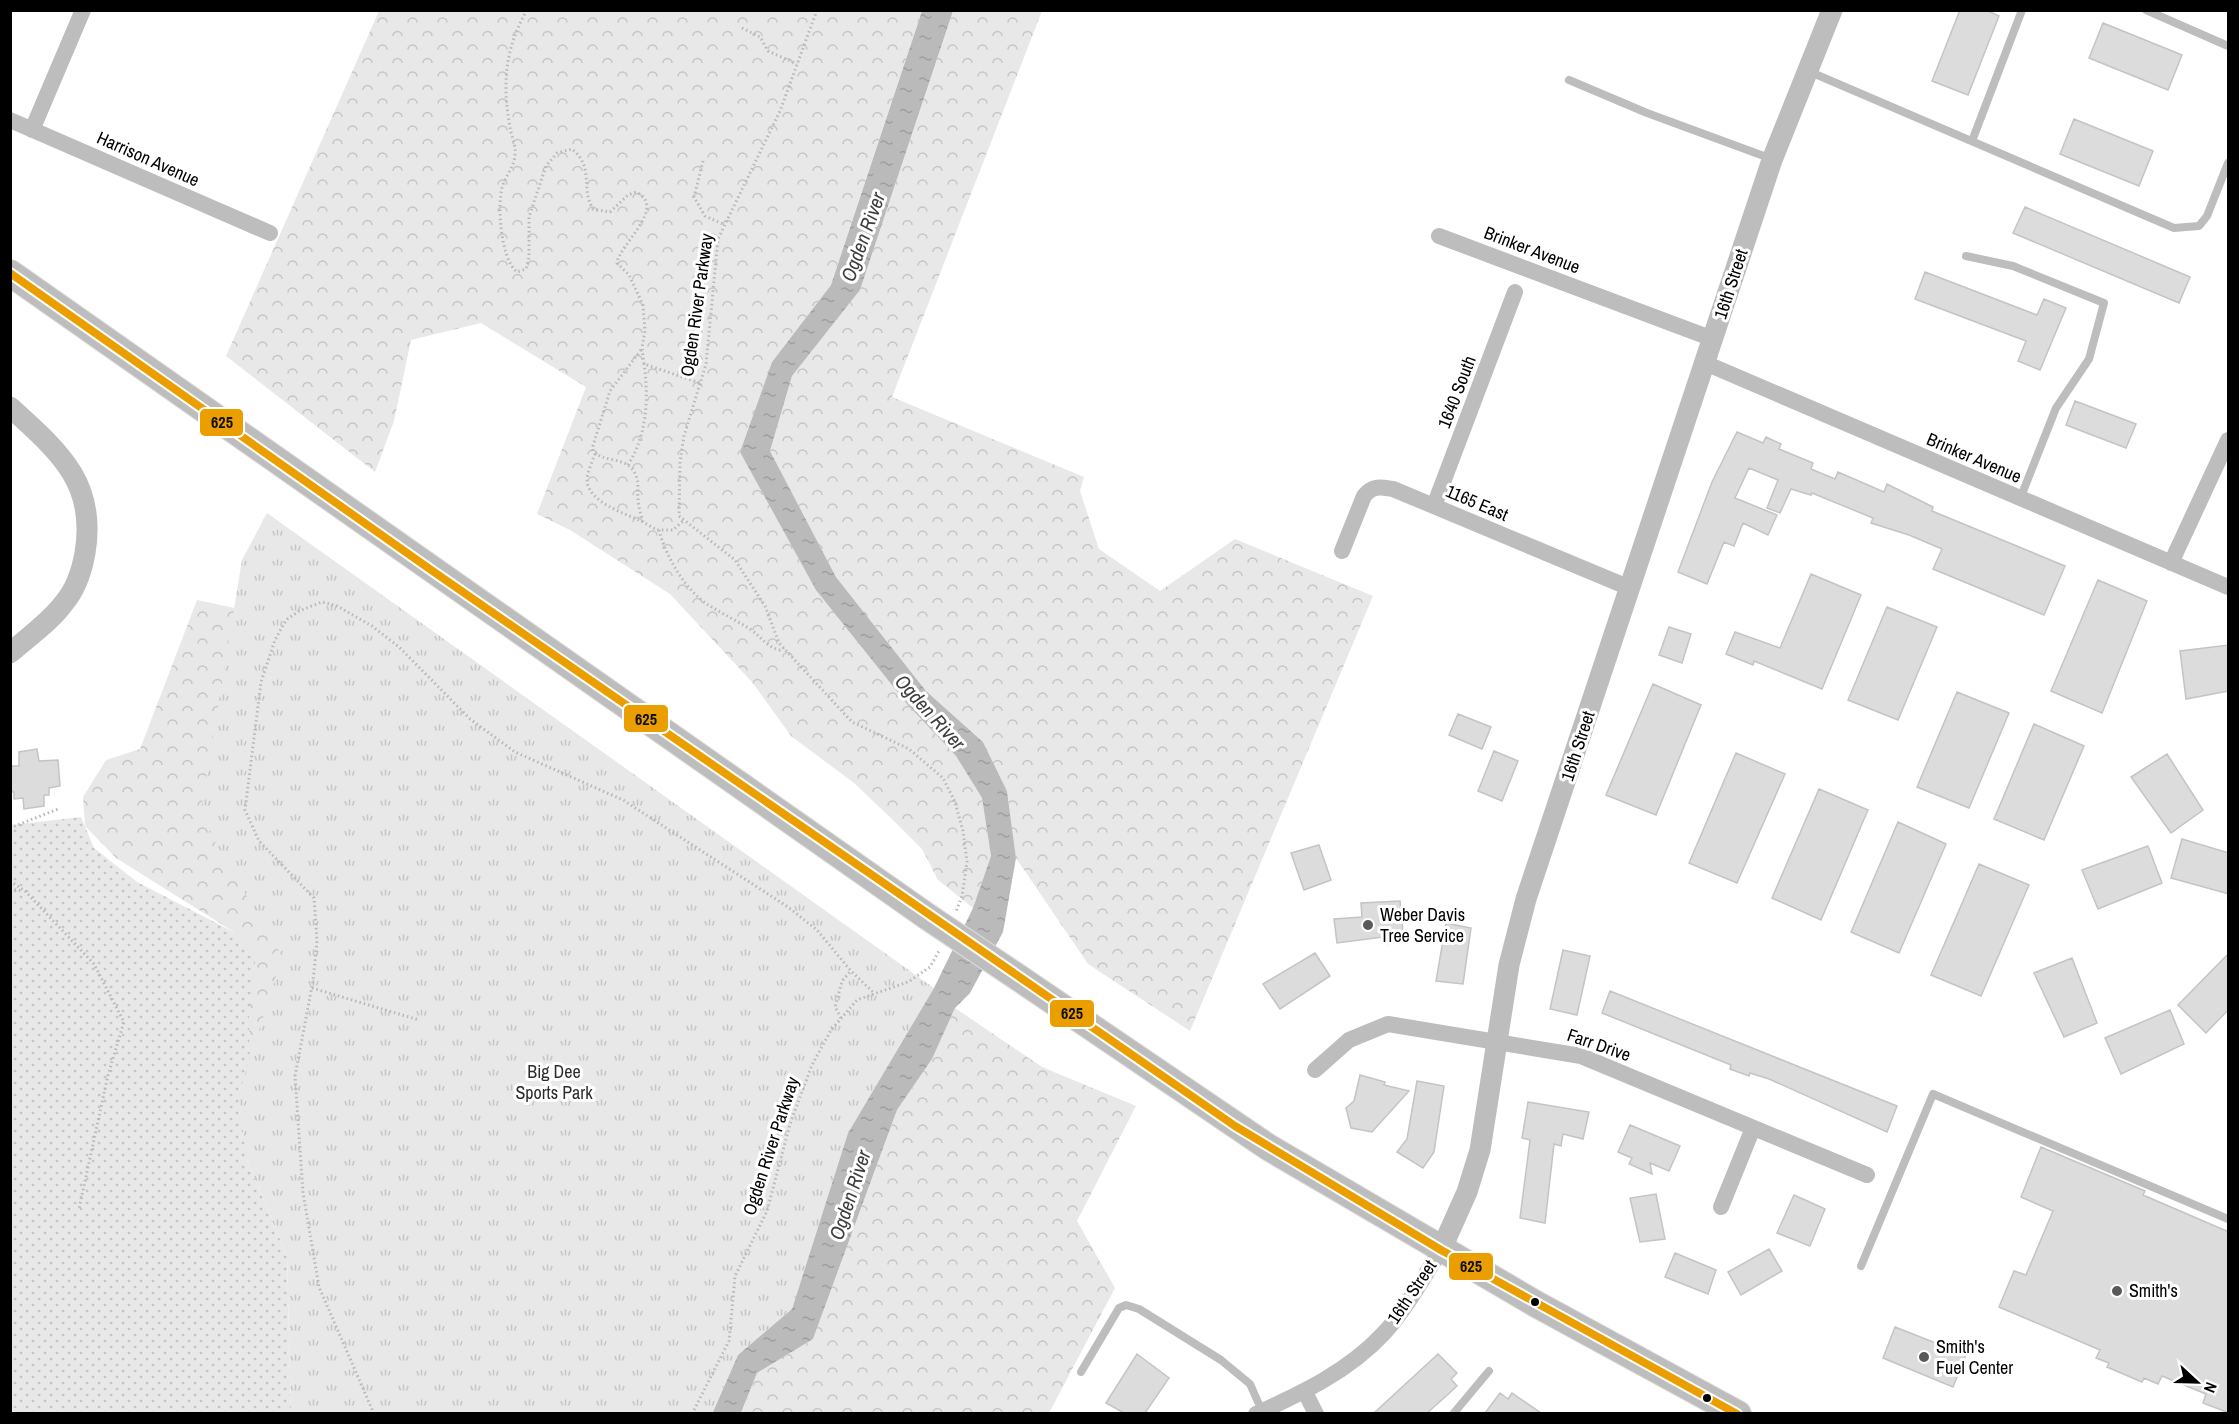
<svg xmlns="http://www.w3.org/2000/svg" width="2239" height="1424" font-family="'Archivo Narrow',sans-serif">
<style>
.grass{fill:url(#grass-dots)}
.forest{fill:url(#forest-crowns)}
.park{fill:url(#park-tufts)}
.water{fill:url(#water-ripples)}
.building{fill:#dcdcdc;stroke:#c4c4c4;stroke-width:1.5}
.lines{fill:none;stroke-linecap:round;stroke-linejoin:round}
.primary-casing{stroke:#dbdbdb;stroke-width:28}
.path{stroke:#b8b8b8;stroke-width:3;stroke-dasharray:1.5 3;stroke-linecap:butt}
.service{stroke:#bdbdbd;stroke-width:8}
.minor{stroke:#bdbdbd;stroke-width:16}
.tertiary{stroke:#bdbdbd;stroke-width:21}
.primary{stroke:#bdbdbd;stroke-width:26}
.primary-bridge-casing{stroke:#dbdbdb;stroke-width:28;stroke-linecap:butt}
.primary-bridge{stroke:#bdbdbd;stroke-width:26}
.bus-1-casing{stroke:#fff;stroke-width:12}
.bus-1{stroke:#eb9e00;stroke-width:8}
.poi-dot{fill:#595959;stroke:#fff;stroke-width:2}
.bus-dot{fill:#000;stroke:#fff;stroke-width:2}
.labels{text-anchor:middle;stroke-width:6;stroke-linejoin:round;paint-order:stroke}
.street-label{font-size:18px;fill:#000;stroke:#fff}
.poi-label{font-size:18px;fill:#000;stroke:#fff;text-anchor:start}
.park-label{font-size:18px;fill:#2d2d2d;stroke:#fff}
.water-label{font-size:20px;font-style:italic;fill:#3e3e3e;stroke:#fff}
.line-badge{stroke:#fff;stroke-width:2}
.pale-badge-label{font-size:16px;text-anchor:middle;font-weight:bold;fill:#111}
</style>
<defs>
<pattern id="grass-dots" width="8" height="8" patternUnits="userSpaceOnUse" patternTransform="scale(1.5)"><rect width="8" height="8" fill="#e8e8e8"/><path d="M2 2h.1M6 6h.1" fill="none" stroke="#c5c5c5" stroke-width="1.8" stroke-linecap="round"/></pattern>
<pattern id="forest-crowns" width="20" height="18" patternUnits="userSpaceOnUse" patternTransform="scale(1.5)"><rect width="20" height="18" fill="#e8e8e8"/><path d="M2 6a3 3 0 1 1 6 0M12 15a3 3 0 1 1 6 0" fill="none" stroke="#c5c5c5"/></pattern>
<pattern id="park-tufts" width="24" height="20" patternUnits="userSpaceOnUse" patternTransform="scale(1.5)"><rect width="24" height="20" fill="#e8e8e8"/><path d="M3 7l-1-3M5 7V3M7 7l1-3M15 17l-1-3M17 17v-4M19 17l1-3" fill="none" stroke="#c5c5c5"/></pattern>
<pattern id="water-ripples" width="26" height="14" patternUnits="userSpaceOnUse" patternTransform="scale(1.5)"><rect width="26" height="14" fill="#bababa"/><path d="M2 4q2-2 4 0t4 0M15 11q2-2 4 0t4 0" fill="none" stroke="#9e9e9e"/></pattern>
</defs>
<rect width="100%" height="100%" fill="#fff"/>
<path class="grass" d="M81,817L94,848L137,882L282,957L247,1160L287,1256L291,1413H11V825Z"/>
<path class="forest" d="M379,11H922L831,285L772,362L740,452L908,705L956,756L982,798L991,856L973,908L938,880L922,849L894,821L854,783L791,736L752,682L670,594L570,530L537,514L586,387L481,323L411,340L394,421L375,472L226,356Z
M953,11H1042L892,397L1084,477L1080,491L1099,549L1160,591L1235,539L1373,596L1190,1031L1088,964L1016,858L1007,791L983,742L926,691L836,577L770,451L792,376L860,290Z
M197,600L248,611L317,613L291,1413L292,1259L250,1091L249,1014L256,954L234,932L116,858L85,826L83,797L106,760L140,749Z
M955,1008L1042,1067L1136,1106L1077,1221L1115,1288L1049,1413L741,1414L757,1373L813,1339L897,1110L932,1059Z"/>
<path class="park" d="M267,513L934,988L848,1133L792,1309L738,1355L712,1413H291L287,1256L247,1160L238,1097L282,957L200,816L242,560Z"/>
<path class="water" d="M922,11H953L860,290L792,376L770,451L836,577L926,691L983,742L1007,791L1016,858L1003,932L970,993L955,1008L932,1059L897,1110L813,1339L757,1373L741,1413L712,1414L738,1355L792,1309L848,1133L934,988L973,908L991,856L982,798L956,756L908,705L816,590L740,452L772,362L831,285Z"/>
<path class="building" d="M1960,10H1986L1999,16L1968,95L1932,81Z
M2103,23L2182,55L2168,90L2089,58Z
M2074,119L2153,151L2139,186L2060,154Z
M2025,207L2190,277L2179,303L2013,233Z
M1925,272L2037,315L2044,299L2066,308L2040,370L2018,361L2026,341L1915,299Z
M2075,401L2136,424L2126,448L2066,425Z
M1737,432L1763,443L1766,437L1781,444L1779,449L1813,463L1811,469L1835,479L1838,472L1884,492L1887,484L1933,507L1932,511L2065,566L2044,615L1933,569L1942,549L1909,535L1871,523L1873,518L1812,493L1811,495L1791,489L1780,513L1767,508L1778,480L1749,468L1735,498L1777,515L1768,535L1743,523L1734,546L1724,542L1707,584L1678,572L1712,482Z
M1811,574L1861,595L1822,689L1754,661L1753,665L1726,654L1735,632L1780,648Z
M2098,580L2147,601L2102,713L2051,691Z
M1887,607L1937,627L1898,720L1848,700Z
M1669,627L1691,634L1682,663L1659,655Z
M2229,645V691L2186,699L2180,651Z
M1653,684L1701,705L1656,815L1606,795Z
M1957,692L2009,713L1969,808L1917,787Z
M1458,714L1491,727L1482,749L1449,735Z
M2034,724L2084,746L2044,840L1994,819Z
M37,749L39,761L58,760L60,786L49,788V795H44V806L24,809L23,798L14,799V792H10V766H19V752Z
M1494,751L1518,761L1502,801L1478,791Z
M1736,753L1785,774L1737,883L1689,863Z
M2167,754L2203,810L2171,833L2131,777Z
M1819,789L1868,810L1821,920L1772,898Z
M1898,822L1946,844L1899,953L1851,932Z
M2182,839L2229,853V894L2171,878Z
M1319,845L1331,880L1304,890L1291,853Z
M2148,846L2162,883L2098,909L2082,870Z
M1979,864L2029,885L1981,996L1931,975Z
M1400,901L1404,942L1384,944L1383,937L1337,943L1334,919L1362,917L1361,903Z
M1446,923L1471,928L1463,984L1436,981Z
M1563,950L1590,956L1577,1015L1550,1009Z
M1315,953L1330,976L1280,1009L1263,984Z
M2229,953V1009L2206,1033L2178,1005Z
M2072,958L2097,1023L2064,1037L2034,973Z
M1610,991L1897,1106L1887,1132L1769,1079L1750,1073L1749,1076L1730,1069L1731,1065L1602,1013Z
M2170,1010L2184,1044L2121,1074L2105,1038Z
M1360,1075L1385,1082L1384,1085L1409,1091L1372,1132L1351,1128L1346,1108L1354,1101Z
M1417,1081L1444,1086L1434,1152L1423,1168L1397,1152L1407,1139Z
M1528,1102L1589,1112L1583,1139L1563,1134L1561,1146L1554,1144L1545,1223L1520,1218L1530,1140L1522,1138Z
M1630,1125L1680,1146L1669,1171L1650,1163L1652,1174L1629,1164L1632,1158L1618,1152Z
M2041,1147L2145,1191L2143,1195L2229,1232V1413L2203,1403L2206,1394L2162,1376L2158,1384L2144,1378L2142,1382L2107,1367L2109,1363L2096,1358L2100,1350L1999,1307L2014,1271L2026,1275L2053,1211L2021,1197Z
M1656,1194L1665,1239L1640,1242L1630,1198Z
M1794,1195L1825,1209L1810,1246L1777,1233Z
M1769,1249L1782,1271L1741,1295L1728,1272Z
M1675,1253L1716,1270L1708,1294L1665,1277Z
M1895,1327L1966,1355L1953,1387L1883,1358Z
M1137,1354L1169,1378L1145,1413H1124L1106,1403Z
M1438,1354L1457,1373L1451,1379L1457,1386L1444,1398L1427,1413H1374Z
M1500,1393L1508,1399L1512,1393L1541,1413H1485Z"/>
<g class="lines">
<defs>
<path id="primary" d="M10,273L928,917
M1019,978L1268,1147L1536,1304L1738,1414"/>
</defs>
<use href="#primary" class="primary-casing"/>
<path class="path" d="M527,10C505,48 502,84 510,127C511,136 516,144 515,154C515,166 505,176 502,188C497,206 501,260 517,272L526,269L529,257V217L546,166L557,153L572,149C595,168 580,188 593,209L610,212L628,195L636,192C668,207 619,245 617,263L629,275L643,305L645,331L642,348L644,364L700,383
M817,10L780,111L718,239L706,364L684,436L680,462L679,516L735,560L765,606L779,643L852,722L909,749L943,778L955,802L963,831L967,862L962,896L956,912
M742,28L760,37L768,51L797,64
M703,161L694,197L705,216L723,224
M641,350L610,391L592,449C600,465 631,453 637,479C639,485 637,492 638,498C638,506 641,514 643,522L657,530H673L684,520
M595,454C592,462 587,473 587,481C589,503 627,514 643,522
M628,465C647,435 649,398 644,364
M659,530C665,555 686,592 710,606C723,614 737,621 750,629C762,637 766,647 780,650L784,648
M10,828L58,809
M10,881L25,891L94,964L124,1022L108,1075L79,1209
M10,889L23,891
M312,988L419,1020
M841,1018L835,1007L842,981L851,971
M374,1414L319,1287L303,1193L295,1076L313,981L317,941L314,898L259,841L245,810L261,682L275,640L286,620L299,611L322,602L337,606L372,626L399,647L470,719L515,752L623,800L788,907L817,930L851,971L874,993
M692,1414L729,1341L735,1276L767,1211L790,1124L812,1065L831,1030L857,1000L908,982L930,967L939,951"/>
<path class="service" d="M2146,10L2228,46
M1808,71L2174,228L2199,226L2207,216L2228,163
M1569,80L1647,113L1772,159
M1972,141L2022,10
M1966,256L2013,266L2104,303L2089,359L2056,408L2020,499
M1861,1266L1933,1094L2228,1219
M1081,1372L1119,1308L1126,1305L1139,1309L1221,1360L1250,1384L1262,1411
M1453,1414L1489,1371"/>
<path class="minor" d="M10,120L270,233
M32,130L83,10
M1439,236L1713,339
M1705,363L2228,587
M1434,506L1515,292
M1342,551L1364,496C1373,485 1380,487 1393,489L1630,588
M2171,563L2228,440
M1315,1070L1349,1040L1388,1024L1581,1056L1867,1175
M1721,1207L1753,1128
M1305,1392L1316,1414
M1256,1414C1302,1393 1349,1371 1384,1333C1406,1309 1423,1278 1441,1250"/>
<path class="tertiary" d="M10,407C58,451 97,482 85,553C82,570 75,590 64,603C50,622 28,637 10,653
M1441,1250L1467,1192L1480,1150L1509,965L1526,899L1772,160L1832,10"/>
<use href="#primary" class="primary"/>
<defs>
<path id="primary-bridge" d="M928,917L1019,978"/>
</defs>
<use href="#primary-bridge" class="primary-bridge-casing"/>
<use href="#primary-bridge" class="primary-bridge"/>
<defs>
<path id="bus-1" d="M10,273L434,572L1235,1126L1441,1250L1737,1414"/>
</defs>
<use href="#bus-1" class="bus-1-casing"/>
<use href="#bus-1" class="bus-1"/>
</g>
<g class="poi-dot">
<circle cx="1368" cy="925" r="6"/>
<circle cx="2117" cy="1291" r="6"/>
<circle cx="1924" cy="1357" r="6"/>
</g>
<g class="bus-dot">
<circle cx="1535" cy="1302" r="5"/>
<circle cx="1707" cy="1398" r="5"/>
</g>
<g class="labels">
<g class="street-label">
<text transform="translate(148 159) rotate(24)" y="6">Harrison Avenue</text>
<text transform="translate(1532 250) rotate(21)" y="6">Brinker Avenue</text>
<text transform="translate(1731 284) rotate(-72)" y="6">16th Street</text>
<text transform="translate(697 305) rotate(-82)" y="6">Ogden River Parkway</text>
<text transform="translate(1457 392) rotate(-69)" y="6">1640 South</text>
<text transform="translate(1974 458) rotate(23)" y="6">Brinker Avenue</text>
<text transform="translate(1477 503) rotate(23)" y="6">1165 East</text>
<text transform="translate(1578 746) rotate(-72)" y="6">16th Street</text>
<text transform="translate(1599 1045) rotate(19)" y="6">Farr Drive</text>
<text transform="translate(771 1146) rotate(-72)" y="6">Ogden River Parkway</text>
<text transform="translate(1412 1292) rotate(-56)" y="6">16th Street</text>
</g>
<g class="poi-label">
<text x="1380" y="921">Weber Davis<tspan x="1380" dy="21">Tree Service</tspan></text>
<text x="2129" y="1297">Smith's</text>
<text x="1936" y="1353">Smith's<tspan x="1936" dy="21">Fuel Center</tspan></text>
</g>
<g class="park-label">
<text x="554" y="1078">Big Dee<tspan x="554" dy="21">Sports Park</tspan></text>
</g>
<g class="water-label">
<text transform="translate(863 237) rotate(-70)" y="7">Ogden River</text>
<text transform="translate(930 712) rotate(48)" y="7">Ogden River</text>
<text transform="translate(850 1195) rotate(-72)" y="7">Ogden River</text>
</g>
</g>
<g class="line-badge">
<rect x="199" y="408" width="45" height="29" rx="6" fill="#eb9e00"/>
<rect x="623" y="704" width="46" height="29" rx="6" fill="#eb9e00"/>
<rect x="1049" y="999" width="46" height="29" rx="6" fill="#eb9e00"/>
<rect x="1448" y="1252" width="46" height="29" rx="6" fill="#eb9e00"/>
</g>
<g class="pale-badge-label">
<text x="222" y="428">625</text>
<text x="646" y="725">625</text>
<text x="1072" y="1019">625</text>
<text x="1471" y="1272">625</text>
</g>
<rect width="2239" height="1424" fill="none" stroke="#000000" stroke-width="24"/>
<g transform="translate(2197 1382) rotate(112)" stroke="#ffffff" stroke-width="4.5" paint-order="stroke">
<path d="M0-4.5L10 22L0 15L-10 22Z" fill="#000000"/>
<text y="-9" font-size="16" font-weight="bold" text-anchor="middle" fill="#000000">N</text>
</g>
</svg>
